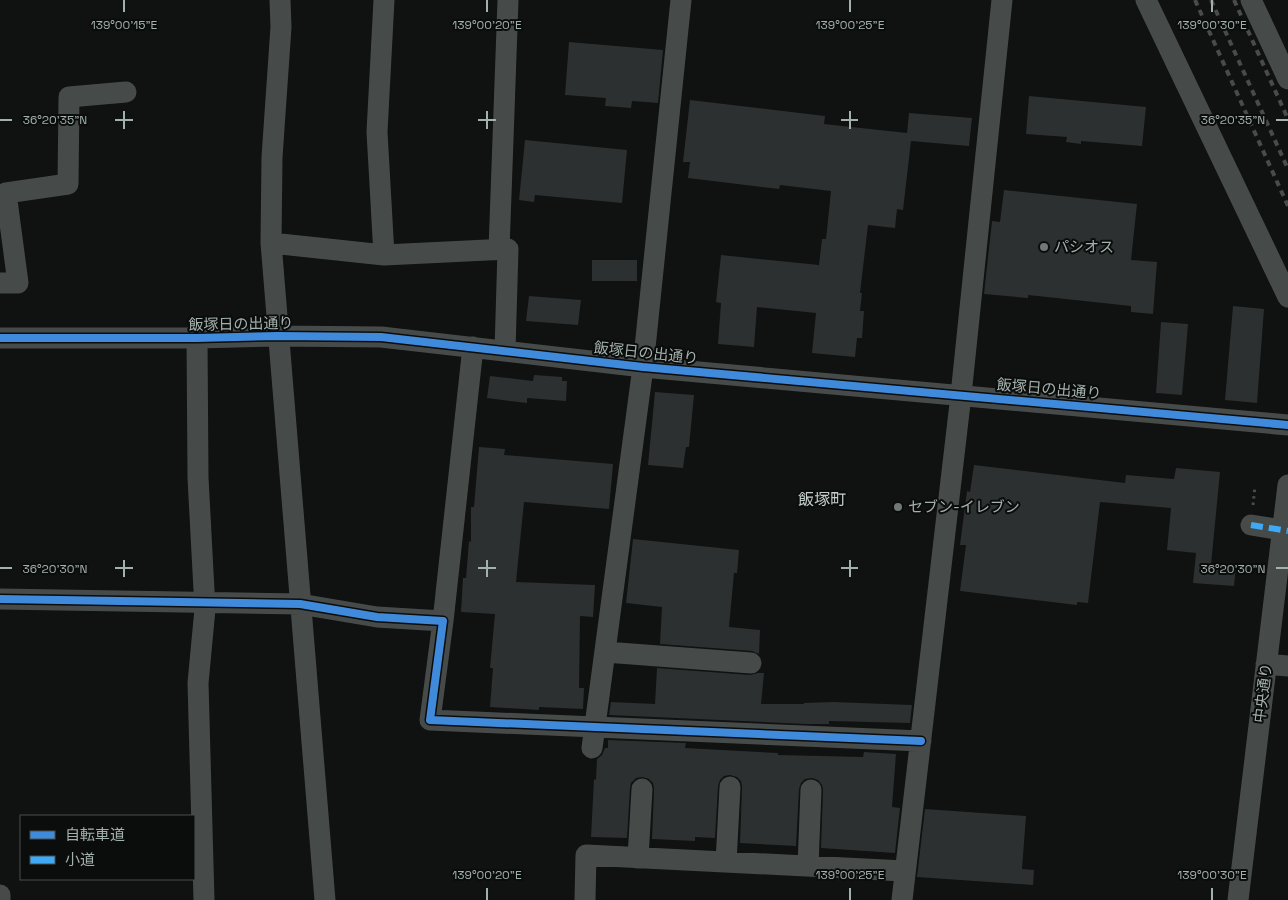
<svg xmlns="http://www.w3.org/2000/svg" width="1288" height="900" font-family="'Space Grotesk','Noto Sans JP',sans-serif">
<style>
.building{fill:#2d3030}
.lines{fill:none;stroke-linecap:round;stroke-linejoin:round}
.path{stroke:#484c4a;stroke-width:3;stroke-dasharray:2.5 4;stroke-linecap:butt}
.minor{stroke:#464b49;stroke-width:21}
.rail{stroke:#484b4a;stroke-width:4;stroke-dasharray:6 5;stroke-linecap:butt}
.minor-bridge{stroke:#464b49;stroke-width:21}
.quiet{stroke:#3fa9f5;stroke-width:6;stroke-dasharray:12 6;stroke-linecap:butt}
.cycleway-casing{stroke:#0b0c0c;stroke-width:11}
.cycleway{stroke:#408adc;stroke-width:8}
.ticks{fill:none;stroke:#a3b1ac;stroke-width:2}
.poi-dot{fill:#707976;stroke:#0b0c0c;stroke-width:2}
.labels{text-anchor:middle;stroke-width:4;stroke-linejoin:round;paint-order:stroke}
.poi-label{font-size:15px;fill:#a3b1ac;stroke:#0b0c0c;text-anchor:start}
.street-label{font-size:15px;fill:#a3b1ac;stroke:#0b0c0c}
.neighbourhood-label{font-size:16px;fill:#c3cdca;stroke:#0b0c0c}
.ticks-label{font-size:12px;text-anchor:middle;fill:#a3b1ac;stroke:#0b0c0c;stroke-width:4;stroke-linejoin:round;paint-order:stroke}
</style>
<rect width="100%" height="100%" fill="#101111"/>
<path class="building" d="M569,42L663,50L658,103L632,101L631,108L605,106L606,98L565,95Z
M1029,96L1146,107L1142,146L1081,141V144L1066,142L1067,137L1026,134Z
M690,100L825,116L824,124L907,133L909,113L972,118L969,146L911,141L903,210L897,209L895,228L868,225L860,293H862L860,311H864L862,338H857L855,357L812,353L816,313L757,307L754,347L718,344L721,303L716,302L721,255L819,265L822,239H826L831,191L780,185L779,189L688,178L690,162H683Z
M525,140L627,150L622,203L535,195L534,202L519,200Z
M1004,190L1137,204L1131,260L1157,262L1153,314L1131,312V306L1028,295V298L984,294L992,221L1000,222Z
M592,260H637V281H592Z
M529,296L581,300L578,325L526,321Z
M1233,306L1264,309L1257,403L1225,400Z
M1161,322L1188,324L1182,395L1156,393Z
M534,375L562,377V381H567L566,401L527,398V403L487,398L490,376L533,381Z
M655,392L694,395L689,447H686L683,468L648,465Z
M479,447L505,449L504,455L613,464L609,509L524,502L516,582L595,585L593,617L580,616L579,688H584L583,709L539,707V710L490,707L493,668H490L495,614L461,612L463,578H466L469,541L471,542V507H474Z
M974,465L1125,483L1126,475L1174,479L1176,468L1220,472L1211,565L1236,566L1234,586L1193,583L1196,553L1167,550L1171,508L1100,502L1088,603L1077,602V605L960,591L966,545H960L967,491L970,492Z
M633,539L739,550L737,573H734L729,627L760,630L759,654L752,651L660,644L662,607L626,603Z
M657,668L750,675L758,673H764L761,704H804V703L833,702L912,705L910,723L829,721V724H807L609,715L611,702L655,704Z
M608,740L686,743L685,748L778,753V755L863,757L864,752L896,754L892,807L900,808L895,853L821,848L823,790L822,785L818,780L812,778L805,779L801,783L799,789L796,846L740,843L742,787L741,781L737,777L730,775L724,776L720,780L718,786L715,838L695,837V841L652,839L654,789L653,783L649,779L642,777L636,778L631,783L630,788L627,838L591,837L594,779L596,780L597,759L602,755L605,748H608Z
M925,809L1026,816L1022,869L1034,870L1033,885L917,877Z"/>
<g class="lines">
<path class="path" d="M1253,505L1255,486"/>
<path class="minor" d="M280,0L281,27L272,157L271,243L325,900
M1146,0L1288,297
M1251,0L1288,79
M271,243L384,255L508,249L505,351
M499,250L508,0
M384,255L377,132L384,0
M0,283H18L6,193L68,184L69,97L126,92
M0,338H197L278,336L381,337L643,367L1288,425
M197,338L198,478L205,609L198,683L204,900
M0,599L300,604L377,617L443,621L430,720L921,741
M443,621L473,347
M605,652L751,663
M1266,664L1288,666
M592,748L643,367L681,0
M638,858L642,789
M726,862L730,787
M808,866L811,790
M0,895V900
M585,900L586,855L904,871
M902,900L961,395L1002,0
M1238,900L1288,485"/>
<path class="rail" d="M1195,0L1288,206
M1211,0L1288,169
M1234,0L1288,119"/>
<path class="minor-bridge" d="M1251,525L1288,531"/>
<path class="quiet" d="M1251,525L1288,531"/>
<defs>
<path id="cycleway" d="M0,338H197L278,336L381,337L643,367L1288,425
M0,599L300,604L377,617L443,621L430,720L921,741"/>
</defs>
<use href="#cycleway" class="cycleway-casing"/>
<use href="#cycleway" class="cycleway"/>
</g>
<path class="ticks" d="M124,0V12M487,0V12M850,0V12M1212,0V12M124,111V129M487,111V129M850,111V129M0,120H12M115,120H133M478,120H496M841,120H858M1276,120H1288M124,560V577M487,560V577M850,560V577M0,568H12M115,568H133M478,568H496M841,568H858M1276,568H1288M487,888V900M850,888V900M1212,888V900"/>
<g class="poi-dot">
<circle cx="1044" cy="247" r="5"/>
<circle cx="898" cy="507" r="5"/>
</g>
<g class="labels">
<g class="poi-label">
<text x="1054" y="252">パシオス</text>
<text x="908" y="512">セブン-イレブン</text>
</g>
<g class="street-label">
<text transform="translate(241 324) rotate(-1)" y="5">飯塚日の出通り</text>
<text transform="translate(646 353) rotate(6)" y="5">飯塚日の出通り</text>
<text transform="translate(1049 389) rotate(5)" y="5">飯塚日の出通り</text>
<text transform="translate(1263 693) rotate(-83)" y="5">中央通り</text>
</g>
<g class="neighbourhood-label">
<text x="822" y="505">飯塚町</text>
</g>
</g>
<g class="ticks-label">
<text x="124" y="29">139°00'15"E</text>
<text x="487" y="29">139°00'20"E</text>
<text x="850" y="29">139°00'25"E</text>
<text x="1212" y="29">139°00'30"E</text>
<text x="55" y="124">36°20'35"N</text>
<text x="1233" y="124">36°20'35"N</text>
<text x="55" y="573">36°20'30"N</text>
<text x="1233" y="573">36°20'30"N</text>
<text x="487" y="879">139°00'20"E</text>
<text x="850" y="879">139°00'25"E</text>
<text x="1212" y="879">139°00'30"E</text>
</g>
<rect x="20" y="815" width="175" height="65" fill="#0b0c0c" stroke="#484e4c"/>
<rect x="30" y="831" width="25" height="8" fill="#408adc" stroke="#484e4c"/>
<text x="65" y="840" font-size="15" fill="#a3b1ac">自転車道</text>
<rect x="30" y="856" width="25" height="8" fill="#3fa9f5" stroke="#484e4c"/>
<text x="65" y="865" font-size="15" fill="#a3b1ac">小道</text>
</svg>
